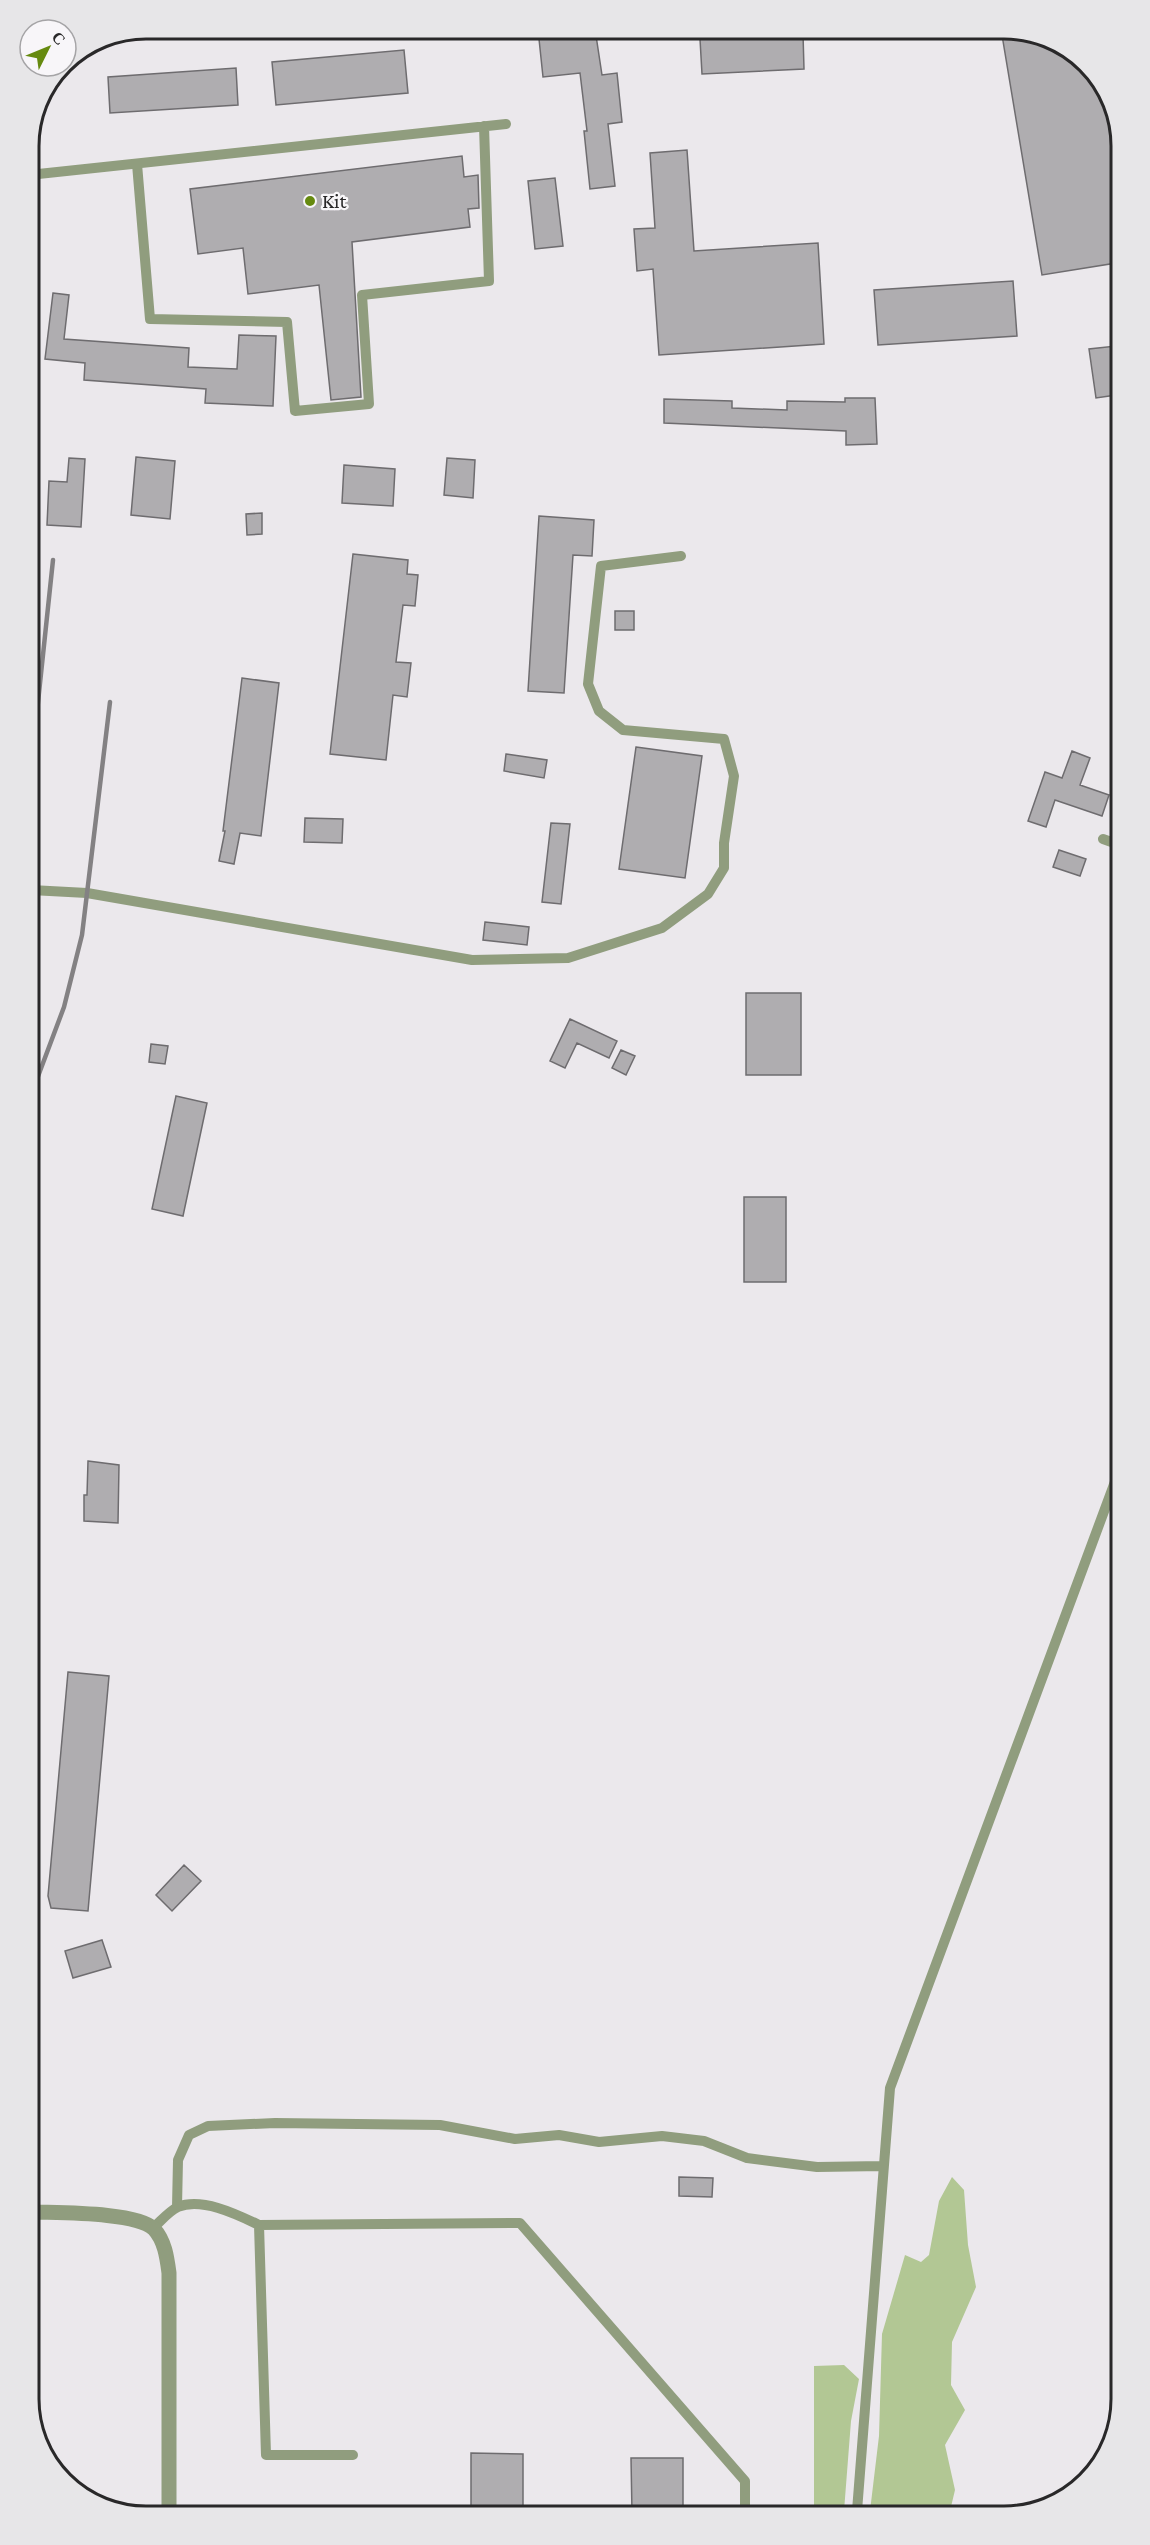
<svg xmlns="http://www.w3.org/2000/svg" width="1150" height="2545" font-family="'Crimson Pro',serif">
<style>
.green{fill:#b2c794}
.building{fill:#afadb0;stroke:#6e6c6f;stroke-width:1.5}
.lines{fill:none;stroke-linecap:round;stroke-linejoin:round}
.lane{stroke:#909d7e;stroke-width:10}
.street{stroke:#909d7e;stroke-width:15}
.rail{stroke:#838183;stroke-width:4.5}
.poi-dot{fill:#668a0f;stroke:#f8f6f9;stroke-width:2}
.labels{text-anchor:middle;stroke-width:4.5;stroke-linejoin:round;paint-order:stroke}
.poi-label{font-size:21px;fill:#292829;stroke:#f8f6f9;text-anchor:start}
.rim{fill:none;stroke:#292829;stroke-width:3}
</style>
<rect width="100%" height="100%" fill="#ebe8ec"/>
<path class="green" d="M952,2177L964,2190L968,2245L976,2287L952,2342L951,2385L965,2410L945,2445L955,2490L950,2511H870L879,2436L882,2334L905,2255L921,2262L929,2255L939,2201Z
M844,2365L859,2379L851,2421L844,2511L814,2512V2366Z"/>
<path class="building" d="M573,29H595L602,75L617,73L622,122L608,124L615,186L590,189L584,131H587L580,73L543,77L539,39L574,35Z
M1001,29H1012L1076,53L1115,108L1116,263L1042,275Z
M803,34L804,69L702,74L700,39Z
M404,50L408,93L276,105L272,62Z
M236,68L238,105L110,113L108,77Z
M687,150L694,251L818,243L824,344L659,355L653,269L637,271L634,229L655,228L650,153Z
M462,156L464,177L478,175L479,208L468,209L470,227L352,242L361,397L331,400L319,285L248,294L243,248L198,254L190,189Z
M555,178L563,246L535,249L528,181Z
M1013,281L1017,336L878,345L874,290Z
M53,293L69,295L64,339L189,348L188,367L237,369L239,335L276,336L273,406L205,403L206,389L84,380L85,363L45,359Z
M1116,346V395L1096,398L1089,349Z
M845,398H875L877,444L846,445V431L664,423V399L732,401V408L787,410V401L845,402Z
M136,457L175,461L170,519L131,515Z
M69,458L85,459L81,527L47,525L49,481L67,482Z
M447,458L475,460L473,498L444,495Z
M344,465L395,469L393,506L342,503Z
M262,513V534L247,535L246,514Z
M539,516L594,520L592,556L573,555L564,693L528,691Z
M353,554L408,560L407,574L418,575L415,606L403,605L396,662L411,663L407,697L393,695L386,760L330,754Z
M615,611H634V630H615Z
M242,678L279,683L261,836L240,833L234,864L219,861L225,831H223Z
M636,747L702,756L685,878L619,869Z
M1072,751L1090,758L1080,785L1109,795L1102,816L1055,800L1046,827L1028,821L1045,772L1062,778Z
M506,754L547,760L544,778L504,771Z
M305,818L343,819L342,843L304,842Z
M551,823L570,824L561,904L542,902Z
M1059,850L1086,859L1080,876L1053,867Z
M485,922L529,927L527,945L483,940Z
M746,993H801V1075H746Z
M570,1019L617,1041L609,1058L577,1043L565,1068L550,1061Z
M151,1044L168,1046L165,1064L149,1062Z
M621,1050L635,1056L626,1075L612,1068Z
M176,1096L207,1103L183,1216L152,1209Z
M744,1197H786V1282H744Z
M88,1461L119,1465L118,1523L84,1521V1495H87Z
M68,1672L109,1676L88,1911L51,1908L48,1896Z
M184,1865L201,1881L172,1911L156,1895Z
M102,1940L111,1967L73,1978L65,1951Z
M679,2177L713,2178L712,2197L679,2196Z
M471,2453L523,2454V2514H471Z
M631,2458H683V2513H632Z"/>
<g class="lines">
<path class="lane" d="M137,164L150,319L287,322L295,411L369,404L362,295L489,281L484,126
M29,175L506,124
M1103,839L1117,844
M31,890L87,893L472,960L568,958L662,928L708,894L724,868V843L734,776L724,739L623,730L599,711L588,684L601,566L681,556
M177,2207L178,2160L189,2135L208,2126L275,2123L440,2125L515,2139L559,2135L599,2142L662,2136L704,2141L747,2158L817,2167L883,2166
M153,2228C161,2221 169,2211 178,2207C202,2197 238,2215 259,2225
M353,2455H266L259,2225L520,2223L745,2481V2512
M857,2511L890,2088L1119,1471"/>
<path class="street" d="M34,2212C59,2213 137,2212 154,2229C165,2241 167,2258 169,2273V2516"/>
<path class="rail" d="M30,778L53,560
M31,1095L64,1007L82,935L110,702"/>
</g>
<circle class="poi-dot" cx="310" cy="201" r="6"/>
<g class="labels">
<g class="poi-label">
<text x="322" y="208">Kit</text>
</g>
</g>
<path d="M0 0H1150V2545H0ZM146 39H1004A107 107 0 0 1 1111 146V2399A107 107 0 0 1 1004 2506H146A107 107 0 0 1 39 2399V146A107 107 0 0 1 146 39Z" fill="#e7e6e8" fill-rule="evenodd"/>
<path class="rim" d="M146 39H1004A107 107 0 0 1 1111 146V2399A107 107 0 0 1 1004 2506H146A107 107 0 0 1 39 2399V146A107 107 0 0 1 146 39Z"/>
<g transform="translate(48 48) rotate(47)"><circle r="28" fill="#f8f6f9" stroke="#a5a4a6" stroke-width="1.5"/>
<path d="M0-4.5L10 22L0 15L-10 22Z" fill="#668a0f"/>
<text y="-9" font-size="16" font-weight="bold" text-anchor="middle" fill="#292829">С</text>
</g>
</svg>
